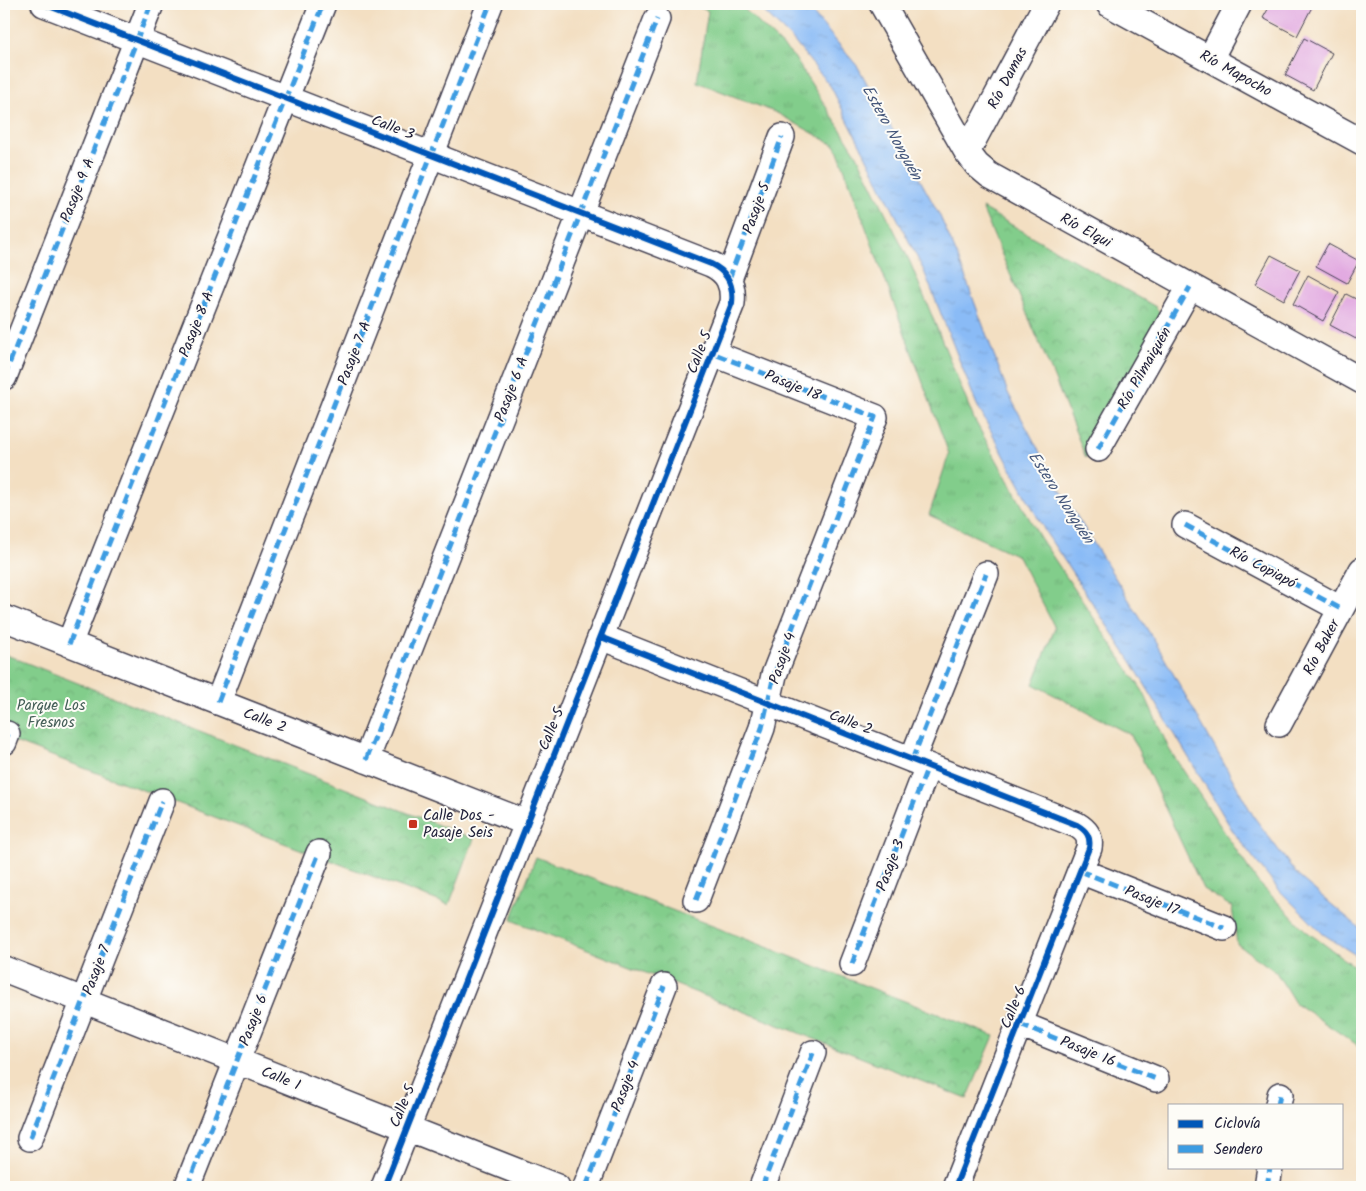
<svg xmlns="http://www.w3.org/2000/svg" width="1366" height="1191" font-family="Kalam,sans-serif">
<style>
.grass{fill:url(#grass-tufts);stroke:#527863}
.park{fill:url(#park-crowns);stroke:#527863}
.water{fill:url(#water-ripples);stroke:#566e98}
.building{fill:#e1a7e0}
.lines{fill:none;stroke-linecap:round;stroke-linejoin:round}
.minor-casing{stroke:#413e4f;stroke-width:28}
.minor{stroke:#fff;stroke-width:25}
.quiet{stroke:#3c9ce2;stroke-width:5;stroke-dasharray:10 5;stroke-linecap:butt}
.cycleway-casing{stroke:#fdfcf7;stroke-width:9}
.cycleway{stroke:#0057b8;stroke-width:6}
.poi-dot{fill:#c8321e;stroke:#fdfcf7;stroke-width:2}
.labels{text-anchor:middle;stroke-width:4;stroke-linejoin:round;paint-order:stroke}
.street-label{font-size:15px;fill:#22223b;stroke:#fdfcf7}
.park-label{font-size:15px;fill:#445e57;stroke:#fdfcf7}
.poi-label{font-size:15px;fill:#22223b;stroke:#fdfcf7;text-anchor:start}
.water-label{font-size:16px;font-style:italic;fill:#46587c;stroke:#fdfcf7}
</style>
<defs>
<pattern id="grass-tufts" width="24" height="20" patternUnits="userSpaceOnUse" patternTransform="scale(1.25)"><rect width="24" height="20" fill="#82cd8b"/><path d="M3 7l-1-3M5 7V3M7 7l1-3M15 17l-1-3M17 17v-4M19 17l1-3" fill="none" stroke="#70b079"/></pattern>
<pattern id="park-crowns" width="20" height="18" patternUnits="userSpaceOnUse" patternTransform="scale(1.25)"><rect width="20" height="18" fill="#82cd8b"/><path d="M2 6a3 3 0 1 1 6 0M12 15a3 3 0 1 1 6 0" fill="none" stroke="#70b079"/></pattern>
<pattern id="water-ripples" width="26" height="14" patternUnits="userSpaceOnUse" patternTransform="scale(1.25)"><rect width="26" height="14" fill="#8abbf6"/><path d="M2 4q2-2 4 0t4 0M15 11q2-2 4 0t4 0" fill="none" stroke="#77a0d4"/></pattern>
</defs>
<rect width="100%" height="100%" fill="#fdfcf7"/>
<filter id="ink" filterUnits="userSpaceOnUse"><feTurbulence type="fractalNoise" baseFrequency=".02" numOctaves="2"/><feDisplacementMap in="SourceGraphic" scale="10" xChannelSelector="R" yChannelSelector="G"/><feConvolveMatrix kernelMatrix="1 2 1 2 8 2 1 2 1" color-interpolation-filters="sRGB"/></filter>
<filter id="wash" filterUnits="userSpaceOnUse"><feTurbulence type="fractalNoise" baseFrequency=".0096" numOctaves="4" result="noise"/><feDisplacementMap in="SourceGraphic" scale="20" xChannelSelector="R" yChannelSelector="G"/><feGaussianBlur stdDeviation="1.12" result="paint"/><feColorMatrix in="noise" values="0 0 0 0 0 0 0 0 0 0 0 0 0 0 0 0 0 1.4 0 .05"/><feComposite in="paint" operator="in"/></filter>
<g filter="url(#wash)">
<rect width="100%" height="100%" fill="#f3dfc2"/>
<path class="grass" d="M692,4H739L794,57L857,155L910,262L974,419L1039,536L1144,693L1169,749L1257,881L1306,931L1362,972V1048L1295,1003L1276,972L1237,944L1232,907L1203,889L1131,735L1033,684L1055,628L1018,556L929,515L949,454L836,146L777,113L697,82L708,11Z"/>
<path class="park" d="M982,208L1156,307L1161,315L1126,385L1086,458L1053,375Z
M4,654L474,839L449,905L4,738Z
M536,857L994,1036L967,1099L511,920Z"/>
<path class="water" d="M756,4H805L858,67L939,214L957,255L1008,393L1058,486L1157,645L1254,817L1298,876L1362,930V959L1323,934L1277,888L1234,833L1132,663L1046,533L977,405L924,271L831,87L792,39Z"/>
<g id="blocks">
<path class="building" d="M1271,4H1311L1313,5L1297,36L1263,18Z
M1304,38L1332,53L1313,90L1285,75Z
M1328,244L1359,261L1347,283L1316,266Z
M1271,255L1300,270L1284,300L1255,284Z
M1308,275L1339,292L1323,321L1293,304Z
M1346,294L1362,302V328L1356,339L1330,325Z"/>
</g>
</g>
<g filter="url(#ink)">
<use href="#blocks" fill-opacity="0" stroke="#413e4f" stroke-width="1"/>
<g class="lines">
<defs>
<path id="minor" d="M44,4L711,264C728,272 734,285 732,303L384,1187
M882,4L967,152L977,165L989,175L1362,381
M1109,4L1362,142
M1210,59L1239,4
M967,152L1046,4
M729,279L782,137
M4,377L151,4
M1098,449L1190,287
M1185,525L1341,609
M4,618L527,823
M601,637L1077,825C1087,831 1091,837 1089,848L955,1187
M69,644L323,4
M218,702L490,4
M1279,724L1362,570
M4,742L7,734
M366,760L657,19
M912,760L986,574
M1080,871L1224,928
M696,900L762,728L774,675L875,417L712,353
M852,964L928,766
M4,969L557,1187
M1020,1024L1156,1079
M1278,1105L1280,1095
M30,1138L162,801
M187,1187L319,853
M586,1187L664,986
M762,1187L813,1053
M1267,1187L1270,1167"/>
</defs>
<use href="#minor" class="minor-casing"/>
<use href="#minor" class="minor"/>
<path class="quiet" d="M729,279L782,137
M4,377L151,4
M1098,449L1190,287
M1185,525L1341,609
M69,644L323,4
M218,702L490,4
M4,742L7,734
M366,760L657,19
M912,760L986,574
M1080,871L1224,928
M696,900L762,728L774,675L875,417L712,353
M852,964L928,766
M1020,1024L1156,1079
M1278,1105L1280,1095
M30,1138L162,801
M187,1187L319,853
M586,1187L664,986
M762,1187L813,1053
M1267,1187L1270,1167"/>
<defs>
<path id="cycleway" d="M44,4L711,264C728,272 734,285 732,303L384,1187
M601,637L1077,825C1087,831 1091,837 1089,848L955,1187"/>
</defs>
<use href="#cycleway" class="cycleway-casing"/>
<use href="#cycleway" class="cycleway"/>
</g>
</g>
<rect class="poi-dot" x="408" y="819" width="10" height="10" rx="2.5"/>
<g class="labels">
<g class="street-label">
<text transform="translate(1236 73) rotate(29)" y="5">Río Mapocho</text>
<text transform="translate(1007 78) rotate(-62)" y="5">Río Damas</text>
<text transform="translate(393 127) rotate(21)" y="5">Calle 3</text>
<text transform="translate(77 190) rotate(-68)" y="5">Pasaje 9 A</text>
<text transform="translate(756 208) rotate(-70)" y="5">Pasaje 5</text>
<text transform="translate(1086 230) rotate(29)" y="5">Río Elqui</text>
<text transform="translate(196 324) rotate(-68)" y="5">Pasaje 8 A</text>
<text transform="translate(699 352) rotate(-69)" y="5">Calle 5</text>
<text transform="translate(354 353) rotate(-69)" y="5">Pasaje 7 A</text>
<text transform="translate(1144 368) rotate(-60)" y="5">Río Pilmaiquén</text>
<text transform="translate(793 385) rotate(22)" y="5">Pasaje 18</text>
<text transform="translate(511 389) rotate(-69)" y="5">Pasaje 6 A</text>
<text transform="translate(1263 567) rotate(28)" y="5">Río Copiapó</text>
<text transform="translate(1321 647) rotate(-62)" y="5">Río Baker</text>
<text transform="translate(782 658) rotate(-71)" y="5">Pasaje 4</text>
<text transform="translate(265 720) rotate(21)" y="5">Calle 2</text>
<text transform="translate(851 722) rotate(21)" y="5">Calle 2</text>
<text transform="translate(551 729) rotate(-68)" y="5">Calle 5</text>
<text transform="translate(890 865) rotate(-69)" y="5">Pasaje 3</text>
<text transform="translate(1152 900) rotate(22)" y="5">Pasaje 17</text>
<text transform="translate(96 970) rotate(-69)" y="5">Pasaje 7</text>
<text transform="translate(1013 1007) rotate(-68)" y="5">Calle 6</text>
<text transform="translate(253 1020) rotate(-69)" y="5">Pasaje 6</text>
<text transform="translate(1088 1051) rotate(22)" y="5">Pasaje 16</text>
<text transform="translate(281 1078) rotate(22)" y="5">Calle 1</text>
<text transform="translate(625 1086) rotate(-69)" y="5">Pasaje 4</text>
<text transform="translate(402 1106) rotate(-68)" y="5">Calle 5</text>
</g>
<g class="park-label">
<text x="51" y="710">Parque Los<tspan x="51" dy="17">Fresnos</tspan></text>
</g>
<g class="poi-label">
<text x="423" y="820">Calle Dos -<tspan x="423" dy="17">Pasaje Seis</tspan></text>
</g>
<g class="water-label">
<text transform="translate(893 132) rotate(61)" y="6">Estero Nonguén</text>
<text transform="translate(1062 497) rotate(57)" y="6">Estero Nonguén</text>
</g>
</g>
<rect width="1366" height="1191" fill="none" stroke="#fdfcf7" stroke-width="20"/>
<rect x="1168" y="1104" width="175" height="65" fill="#fdfcf7" stroke="#a5a5ac"/>
<rect x="1178" y="1120" width="25" height="8" fill="#0057b8" stroke="#a5a5ac"/>
<text x="1214" y="1128" font-size="15" fill="#22223b">Ciclovía</text>
<rect x="1178" y="1145" width="25" height="8" fill="#3c9ce2" stroke="#a5a5ac"/>
<text x="1214" y="1154" font-size="15" fill="#22223b">Sendero</text>
</svg>
